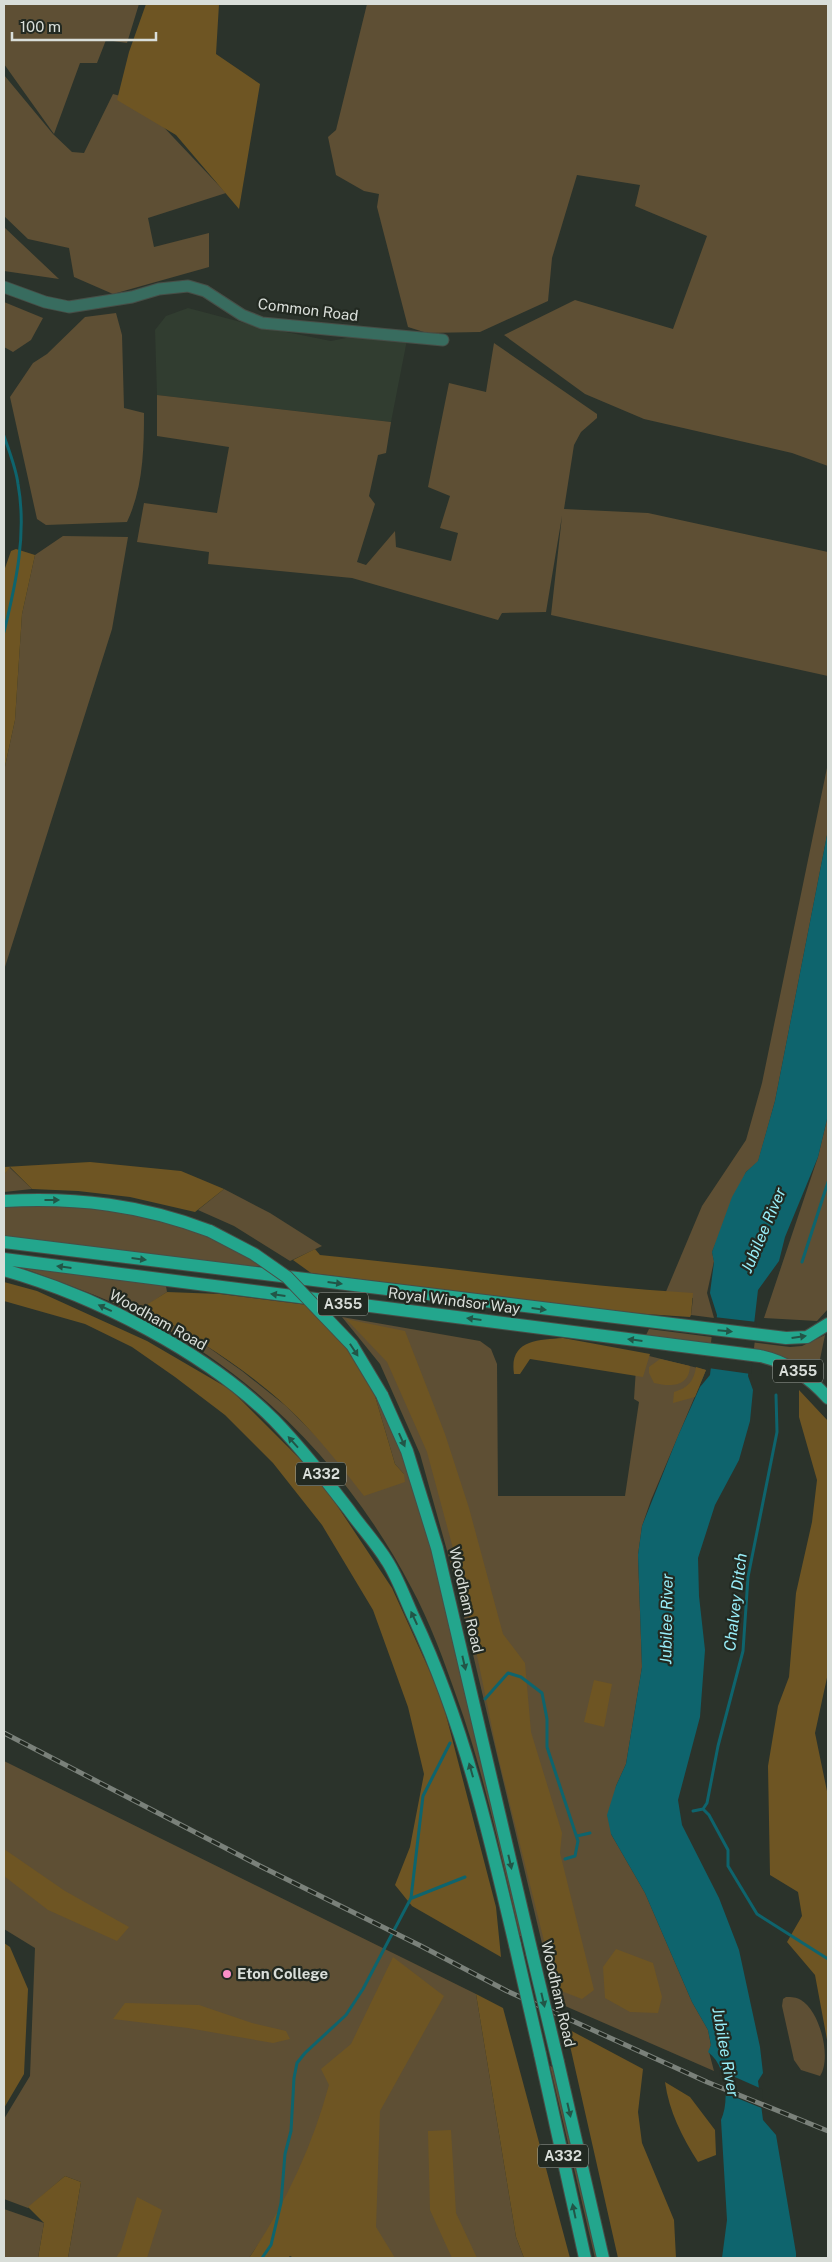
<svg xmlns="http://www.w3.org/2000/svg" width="832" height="2262" font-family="'Public Sans',sans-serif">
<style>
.built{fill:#313d30}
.green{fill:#5e4f34}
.forest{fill:#6e5523}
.water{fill:#0e646d}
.pier{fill:#2b332b}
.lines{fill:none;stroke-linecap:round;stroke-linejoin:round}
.stream{stroke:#0e646d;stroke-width:3}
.street-casing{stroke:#474e47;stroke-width:13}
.primary-casing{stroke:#474e47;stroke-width:14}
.street{stroke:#386c5f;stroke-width:11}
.primary{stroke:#23a68d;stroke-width:12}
.rail-casing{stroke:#7a817a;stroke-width:5}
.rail{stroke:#222921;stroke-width:3;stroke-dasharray:9;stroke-linecap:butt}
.primary-bridge-casing{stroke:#474e47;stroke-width:14;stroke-linecap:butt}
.primary-bridge{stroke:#23a68d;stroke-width:12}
.oneway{fill:#225547}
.poi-dot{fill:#fa8fc7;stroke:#222921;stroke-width:2}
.labels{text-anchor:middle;stroke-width:4.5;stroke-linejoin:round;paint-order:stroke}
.shield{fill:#222921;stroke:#a2a8a2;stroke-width:1}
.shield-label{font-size:14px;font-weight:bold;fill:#d9ded9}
.street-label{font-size:15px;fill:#d9ded9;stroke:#222921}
.poi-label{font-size:15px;font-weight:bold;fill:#d9ded9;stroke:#222921;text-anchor:start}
.water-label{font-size:16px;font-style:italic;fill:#98eef9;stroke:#222921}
</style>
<rect width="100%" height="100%" fill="#2b332b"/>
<path class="built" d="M188,308L256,326L331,341L356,336L407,340L391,422L157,395L155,330L166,316Z"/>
<path class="green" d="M4,4H139L127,43L106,40L97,63H80L54,134L4,64Z
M367,4H828V466L792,453L644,419L585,394L504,335L575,300L673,329L707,236L635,206L640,185L577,175L552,258L548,301L480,332L427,333L408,327L377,207L379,194L364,191L336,175L328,137L336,130Z
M4,75L53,134L72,152L84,153L113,94L139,101L226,193L148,218L154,247L209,233V267L113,294L74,277L69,248L28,239L4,216Z
M4,227L59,279L4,271Z
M4,302L43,318L31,340L13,352L4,347Z
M116,313L122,335L124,408L144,413C144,450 143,488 127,522L46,525L37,519L10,397L33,363L47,354L85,317Z
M494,343L597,414V418L581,432L574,445L564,509L648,513L828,552V676L551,615L562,516L546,612L502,613L498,620L352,578L208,564L209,552L137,542L144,503L217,513L229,447L157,436V395L391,422L386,453L378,455L369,496L375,504L357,562L366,565L395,531L396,547L451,561L458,533L440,528L450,496L428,487L449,383L486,392Z
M63,536L128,537L112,629L4,970V771L15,720L22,614L35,555Z
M828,763V830L775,1101L758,1162L746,1172L712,1252L714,1261L707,1293L714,1318L691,1315L693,1298L665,1294L702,1206L746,1140L762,1083Z
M828,1115V1309L817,1321L764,1318L818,1157Z
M9,1167L32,1189L4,1192V1175Z
M224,1189L270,1213L322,1246L290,1261L234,1226L198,1210Z
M50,1202L178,1221L265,1266H230L4,1237V1205Z
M17,1266L166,1286L167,1292L143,1308L198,1340L242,1371L286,1406L323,1443L404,1474L395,1464L370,1379L405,1455L424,1513L524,1936H520C501,1857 485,1775 457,1698C444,1661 430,1622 411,1587C355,1479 264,1382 157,1324C112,1300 64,1283 17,1266Z
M342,1317L480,1341L491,1349L497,1364L498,1496H625L639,1402L634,1399L637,1353L706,1370L651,1500L642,1526L638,1555L642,1667L626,1764L616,1786L611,1834L645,1893L692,2002L708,2030L711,2045L709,2052L714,2071L556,2002L455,1579L420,1454L380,1364Z
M649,1329L790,1347L802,1346L825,1335L819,1364L822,1384L797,1366L648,1338L646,1335Z
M4,1761L476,1994L516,2237L524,2258H348L264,2236L249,2258H68L81,2182L65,2176L28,2208L4,2199V2119L30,2076L35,1948L4,1929Z
M786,1997C792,1997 796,1997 801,2000C820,2011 832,2058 820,2076L801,2070L794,2060L782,2006L783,1999Z
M550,2066L555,2068L599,2258H595Z
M4,2209L44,2223L38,2258H4Z"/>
<path class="forest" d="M146,4H219L216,54L260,84L239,209L176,135L117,100L129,52Z
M16,549L35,555L22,614L15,720L4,771V571L11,551Z
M90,1162L181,1171L224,1189L195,1212L130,1197L78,1191L32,1189L10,1167L4,1175V1167Z
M315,1249L320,1255C445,1267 568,1285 693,1293L691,1315L690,1317L631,1313L311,1273L293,1260Z
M4,1282L37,1291L147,1341L231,1390L318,1477L392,1588L441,1696L496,1907L501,1957L412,1906L395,1885L410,1847L424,1774L408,1707L373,1610L322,1525L273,1463L225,1415L175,1377L132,1347L85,1324L4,1301Z
M167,1292L220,1294L308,1305L350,1350L370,1379L395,1464L404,1474L405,1482L364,1496C340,1465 316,1434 287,1407C244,1367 193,1337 143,1307Z
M346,1319L405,1331L445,1434L469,1508L503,1634L525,1663L531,1732L562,1833L560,1853L594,1990L582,1999L556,1989L497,1752L461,1578L427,1452L387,1362Z
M563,1338L650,1354L643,1377L530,1359L520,1374H514C509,1340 537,1340 563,1338Z
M660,1359L690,1366C689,1387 671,1387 654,1383L649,1373V1367Z
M696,1367L706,1370L695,1397L673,1403L674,1392C688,1388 694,1381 696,1367Z
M799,1390L828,1421V1673L815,1733L828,1796V2045L815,1975L787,1942L802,1916L798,1892L770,1875L768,1766L778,1706L789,1677L796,1593L812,1522L817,1480L799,1417Z
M594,1680L612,1684L604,1727L584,1722Z
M4,1849L65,1891L129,1927L117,1941L48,1910L4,1876Z
M4,1943L10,1947L28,1989L24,2074L4,2108Z
M616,1949L653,1963L662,1997L658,2013L630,2012L605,1998L603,1967Z
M393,1957L444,1996L380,2111L376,2227L395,2258H294L290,2256L288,2258H249C285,2205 312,2147 329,2085L321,2069L351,2044Z
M476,1994L503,2008L570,2258H524L516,2237Z
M125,2003L199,2005L252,2023L286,2031L290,2039L273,2043L188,2028L113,2019Z
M566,2028L643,2069L638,2112L642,2143L674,2220L676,2258H618Z
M665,2082L690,2097L715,2130L716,2155L698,2162C682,2137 669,2111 665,2082Z
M451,2130L456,2213L477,2258H452L430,2210L428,2131Z
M65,2176L81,2182L68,2258H38L44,2223L28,2207Z
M137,2197L162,2210L147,2258H116L121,2250Z"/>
<path class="water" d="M828,830V1115L818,1157L785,1237L779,1261L758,1290L748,1376L753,1390L750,1421L739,1460L715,1505L698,1558L699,1596L705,1650L700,1717L678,1800L682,1825L719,1898L739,1950L760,2047L763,2073L758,2081L763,2120L776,2135L796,2253V2258H722L727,2220L721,2120C730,2100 726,2065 708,2052L711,2045L708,2030L692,2002L645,1893L611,1834L607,1815L616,1786L626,1764L642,1667L638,1555L642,1526L678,1436L700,1387L710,1375L717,1315L710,1293L714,1262L712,1252L732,1197L746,1172L758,1161L775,1101Z"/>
<path class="pier" d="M714,1317L757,1322L751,1374L708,1368Z
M719,2070L762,2089L764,2109L722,2092Z"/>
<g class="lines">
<path class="stream" d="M4,436C9,451 16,468 18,484C27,534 16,583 4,632
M802,1262L828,1182
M485,1699L508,1673L521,1677L542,1693L547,1719V1747L578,1841L575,1856L565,1859
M703,1809L707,1803L718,1746L743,1651L748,1577L777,1432L776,1395
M703,1809L709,1815L728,1850V1866L757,1914L828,1959
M693,1811L703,1809
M577,1836L590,1833
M412,1898L465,1877
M262,2258L271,2245L281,2203L285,2154L291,2131L294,2078L297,2063L305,2053L346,2015L363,1989L411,1898L423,1796L450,1743"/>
<defs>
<path id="street" d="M4,287L45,302L69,307L132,297L159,289L188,286L205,291L242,315L262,323L443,340"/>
<path id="primary" d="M4,1201C77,1197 142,1205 210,1231
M4,1242L786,1338L807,1337L828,1324
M4,1259L760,1356C788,1362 809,1377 828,1398
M4,1270C95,1296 206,1352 274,1420C301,1448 325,1479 349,1510C361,1527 376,1543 387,1561C398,1578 405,1599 414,1618C463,1722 489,1833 515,1945
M382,1395L407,1451L437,1548L532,1953
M540,2054L585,2258
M558,2062L603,2258"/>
</defs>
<use href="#street" class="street-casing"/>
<use href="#primary" class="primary-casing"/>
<use href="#street" class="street"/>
<use href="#primary" class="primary"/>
<defs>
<path id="rail" d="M4,1733L260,1866L421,1946L507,1991L707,2082L828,2131"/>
</defs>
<use href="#rail" class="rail-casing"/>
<use href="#rail" class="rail"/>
<defs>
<path id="primary-bridge" d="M210,1231L254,1254L287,1277L352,1345L382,1395
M515,1945L540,2054
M532,1953L558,2062"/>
</defs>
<use href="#primary-bridge" class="primary-bridge-casing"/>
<use href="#primary-bridge" class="primary-bridge"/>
</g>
<defs><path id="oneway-solid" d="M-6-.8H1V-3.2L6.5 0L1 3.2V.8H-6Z" transform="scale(1.25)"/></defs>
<g class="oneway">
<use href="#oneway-solid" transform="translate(52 1200)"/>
<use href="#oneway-solid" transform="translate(139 1259) rotate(7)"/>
<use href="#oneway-solid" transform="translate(64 1267) rotate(-173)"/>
<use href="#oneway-solid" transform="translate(335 1283) rotate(7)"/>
<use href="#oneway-solid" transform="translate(278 1295) rotate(-172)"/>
<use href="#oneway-solid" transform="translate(105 1308) rotate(-155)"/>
<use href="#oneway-solid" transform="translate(539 1309) rotate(7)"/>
<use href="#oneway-solid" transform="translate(474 1319) rotate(-173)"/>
<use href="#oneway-solid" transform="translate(725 1331) rotate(5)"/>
<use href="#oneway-solid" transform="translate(799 1337) rotate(-8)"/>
<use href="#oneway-solid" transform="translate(635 1340) rotate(-173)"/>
<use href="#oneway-solid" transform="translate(354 1350) rotate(57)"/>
<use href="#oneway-solid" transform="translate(402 1440) rotate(66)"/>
<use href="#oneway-solid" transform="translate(293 1442) rotate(-132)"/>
<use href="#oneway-solid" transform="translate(414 1618) rotate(-115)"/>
<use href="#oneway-solid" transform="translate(464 1663) rotate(77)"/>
<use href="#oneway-solid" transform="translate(471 1770) rotate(-106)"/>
<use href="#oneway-solid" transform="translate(510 1862) rotate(77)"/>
<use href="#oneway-solid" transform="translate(543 2000) rotate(77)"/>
<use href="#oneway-solid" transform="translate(569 2110) rotate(77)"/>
<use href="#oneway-solid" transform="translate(574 2211) rotate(-102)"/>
</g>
<circle class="poi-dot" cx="227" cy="1974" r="5"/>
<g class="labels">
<g class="shield">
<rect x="318" y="1292.5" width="50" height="23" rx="4"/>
<rect x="773" y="1359.5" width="50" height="23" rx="4"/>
<rect x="296" y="1462.5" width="50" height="23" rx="4"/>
<rect x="538" y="2144.5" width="50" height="23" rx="4"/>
</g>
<g class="shield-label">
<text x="343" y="1309">A355</text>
<text x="798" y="1376">A355</text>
<text x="321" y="1479">A332</text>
<text x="563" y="2161">A332</text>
</g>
<g class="street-label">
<text transform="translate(308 310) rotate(7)" y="5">Common Road</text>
<text transform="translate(454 1301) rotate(7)" y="5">Royal Windsor Way</text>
<text transform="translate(158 1320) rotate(29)" y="5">Woodham Road</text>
<text transform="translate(466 1600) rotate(77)" y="5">Woodham Road</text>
<text transform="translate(558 1994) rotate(77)" y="5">Woodham Road</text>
</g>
<g class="poi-label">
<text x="237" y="1979">Eton College</text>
</g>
<g class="water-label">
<text transform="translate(763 1230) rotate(-67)" y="6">Jubilee River</text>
<text transform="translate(735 1602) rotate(-83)" y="6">Chalvey Ditch</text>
<text transform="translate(666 1619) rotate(-89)" y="6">Jubilee River</text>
<text transform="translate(726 2052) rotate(80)" y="6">Jubilee River</text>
</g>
</g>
<rect width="832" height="2262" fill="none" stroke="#d9ded9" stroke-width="10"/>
<path d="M12 32v8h144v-8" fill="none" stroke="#d9ded9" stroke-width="2.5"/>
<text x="20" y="32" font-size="15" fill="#d9ded9" stroke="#222921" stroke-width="4" paint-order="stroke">100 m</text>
</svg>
